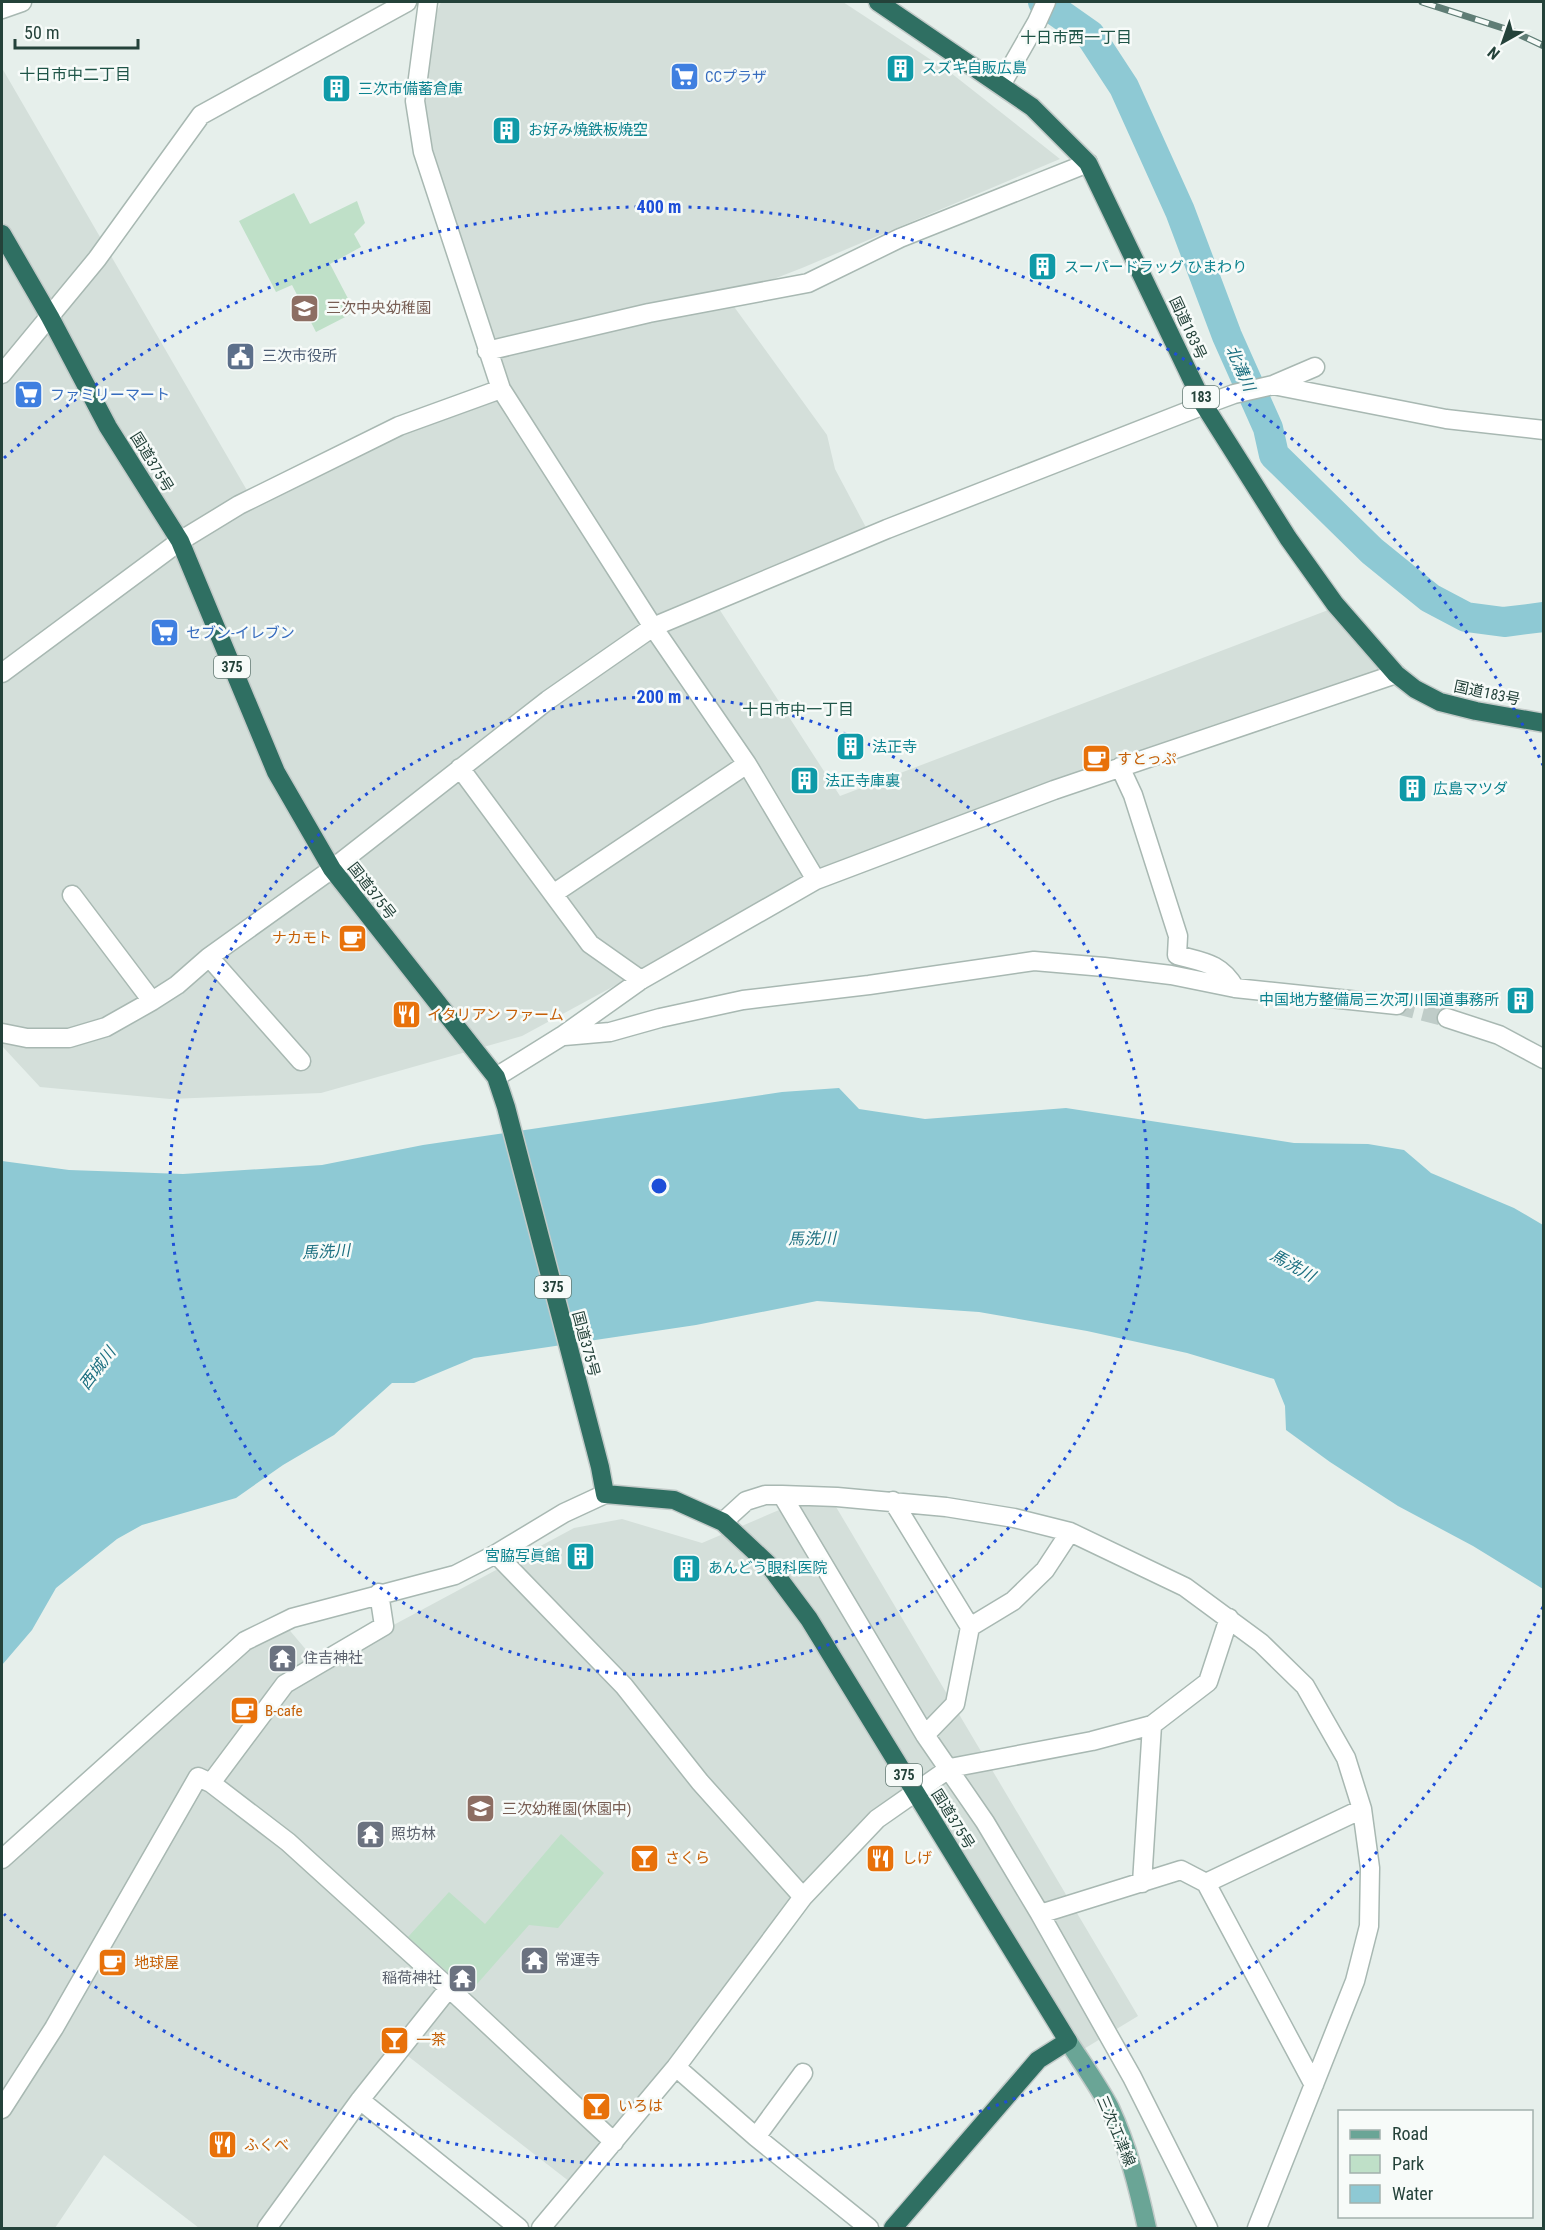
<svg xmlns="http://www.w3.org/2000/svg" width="1545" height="2230" font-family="'Roboto Condensed','Noto Sans JP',sans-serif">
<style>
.built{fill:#d4dfda}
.green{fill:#bfe0c8}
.water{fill:#8ec9d4}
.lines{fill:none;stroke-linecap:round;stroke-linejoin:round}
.river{stroke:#8ec9d4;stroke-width:30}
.minor-tunnel{stroke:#bfccc8;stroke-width:18;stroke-dasharray:18 9;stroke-linecap:butt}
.minor-casing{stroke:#a8b8b2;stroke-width:21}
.major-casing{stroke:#c2cac8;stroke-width:21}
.highway-casing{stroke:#c2cac8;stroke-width:21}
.minor{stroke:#fff;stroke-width:18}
.major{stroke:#6aa596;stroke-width:18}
.highway{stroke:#2f6f62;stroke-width:18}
.rail-casing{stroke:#5f7d75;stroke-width:7}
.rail{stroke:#f7fbf9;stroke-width:4.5;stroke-dasharray:14;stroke-linecap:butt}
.ring{fill:none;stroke:#1d4ed8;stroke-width:3;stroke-dasharray:3 6}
.labels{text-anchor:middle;stroke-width:5;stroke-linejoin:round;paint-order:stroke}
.shield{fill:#f7fbf9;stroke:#637a73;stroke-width:1.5}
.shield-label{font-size:14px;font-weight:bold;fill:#24423a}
.culture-label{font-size:15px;fill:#0d838f;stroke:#f7fbf9;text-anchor:start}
.shop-label{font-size:15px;fill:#366cbe;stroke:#f7fbf9;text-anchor:start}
.education-label{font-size:15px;fill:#785e54;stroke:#f7fbf9;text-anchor:start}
.street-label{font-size:15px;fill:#24423a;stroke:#f7fbf9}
.service-label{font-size:15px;fill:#4e5e75;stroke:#f7fbf9;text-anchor:start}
.food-label{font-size:15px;fill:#c56008;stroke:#f7fbf9;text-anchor:start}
.worship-label{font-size:15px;fill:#5b616d;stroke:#f7fbf9;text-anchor:start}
.neighbourhood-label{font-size:16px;fill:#1f5548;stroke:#f7fbf9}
.water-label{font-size:16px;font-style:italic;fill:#1c6f80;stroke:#f7fbf9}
.centre{fill:#1d4ed8;stroke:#f7fbf9;stroke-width:3}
.ring-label{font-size:18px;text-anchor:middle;font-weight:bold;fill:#1d4ed8;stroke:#f7fbf9;stroke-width:5;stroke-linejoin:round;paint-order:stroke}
</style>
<rect width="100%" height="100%" fill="#e6efeb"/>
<path class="built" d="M441,2H843L951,73L1060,159L802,268L727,297L827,435L835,469L870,535L714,601L840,796L1344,604L1381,674L819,875L522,1036L321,1093L170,1099L40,1087L2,1046V68L252,499L497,385L418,100L413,66Z
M826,1490L1138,2016L1074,2055L914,1792L841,1859L579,2189L404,2053L267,2228H199L104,2155L55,2228H2V1851L280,1619L319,1665L574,1528L622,1519L702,1543Z"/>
<path class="green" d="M294,193L310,224L357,201L365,223L354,234L361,247L330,264L355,312L316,332L292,285L276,292L239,221Z
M561,1834L604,1873L558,1928L529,1925L470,1992L408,1937L449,1892L485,1924Z"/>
<path class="water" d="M839,1088L859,1109L925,1119L1066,1108L1294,1143L1368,1144L1404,1150L1431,1173L1514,1208L1543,1225V1589L1473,1546L1398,1506L1330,1462L1286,1430L1285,1406L1274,1379L1187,1353L1087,1331L979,1312L817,1301L696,1325L474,1358L414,1383H392L334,1435L283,1465L236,1498L142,1525L117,1539L56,1588L32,1630L2,1665V1161L69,1170L183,1174L322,1165L423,1145L782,1092Z"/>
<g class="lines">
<path class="river" d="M1043,2L1090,35L1124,87L1180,211L1227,336L1268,428L1274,455L1372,551L1430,598L1466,617L1504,622L1544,617"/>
<path class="minor-tunnel" d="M1397,1005L1447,1018"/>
<defs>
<path id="minor" d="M428,2L415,101L423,152L501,389L653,627L747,764L816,880
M2,9L22,2
M1001,85L1037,22L1046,2
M487,351L649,313L808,283L900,238L1088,163
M2,374L97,259L201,115L407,2
M1273,385L1315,367
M2,673L180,541L239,505L399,426L501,389
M1120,767L1133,795L1178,936L1177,955C1203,962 1221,963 1235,988
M460,768L590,944L641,980
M553,894L747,764
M72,895L152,1001
M209,957L301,1061
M1447,1018L1499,1035L1544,1059
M2,1033L27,1038H69L106,1027L152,1001L177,985L209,957L332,869L548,700L653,627L887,529L1204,405L1234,394L1273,385L1446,419L1544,430
M564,1036L610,1032L660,1018L743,1000L869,985L1034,961L1104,967L1171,975L1235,988L1397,1005
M496,1077L562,1036L641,980L816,880L1054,790L1396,674
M782,1495L925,1735L985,1822L1040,1914L1132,2077L1208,2228
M893,1501L970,1627L955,1704L925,1735
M723,1522L746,1501L765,1495H782L837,1497L946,1507L1014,1518L1070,1532L1185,1587L1261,1643L1305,1686L1346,1758L1362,1809L1370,1868L1369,1926L1355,1981L1257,2228
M496,1554L624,1686L700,1782L803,1897
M970,1627L1013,1601L1045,1570L1070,1532
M211,1783L285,1684L384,1626L379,1593
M2,1859L245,1641L292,1618L455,1575L496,1554L564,1513L605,1494
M1142,1883L1152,1725
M1206,1883L1362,1809
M1040,1914L1181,1870L1206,1883L1314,2085
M676,2067L756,2137L869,2228
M360,2100L519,2228
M2,2109L54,2028L198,1777L211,1783L288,1842L449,1988L614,2142
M756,2137L803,2073
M267,2228L360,2100L449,1988
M541,2228L676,2067L803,1897L877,1819L950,1768L1092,1741L1152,1725L1208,1682L1229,1618"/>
<path id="major" d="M1068,2041C1082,2063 1098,2085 1110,2108C1128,2147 1138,2187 1147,2228"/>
<path id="highway" d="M878,2L1032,107L1088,163L1204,405L1288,538L1335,604L1396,674L1415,689L1440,702L1476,711L1544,723
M2,234L50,317L108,427L180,541L276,772L332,869L496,1077L506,1107L600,1467L605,1494L674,1500L723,1522L768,1564L809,1619L1068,2041L1038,2060L893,2228"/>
</defs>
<use href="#minor" class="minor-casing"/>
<use href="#major" class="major-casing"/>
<use href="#highway" class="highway-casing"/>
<use href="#minor" class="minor"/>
<use href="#major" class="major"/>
<use href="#highway" class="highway"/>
<defs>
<path id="rail" d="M1422,2L1512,31L1544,46"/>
</defs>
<use href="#rail" class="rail-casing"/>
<use href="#rail" class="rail"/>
</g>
<g class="ring">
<circle cx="659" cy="1186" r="489"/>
<path d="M1543 1607A979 979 0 0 1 4 1914M4 458A979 979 0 0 1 1543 765"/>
</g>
<defs>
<symbol id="building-square" viewBox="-11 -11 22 22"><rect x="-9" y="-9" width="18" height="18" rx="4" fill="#0f9aa8" stroke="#f7fbf9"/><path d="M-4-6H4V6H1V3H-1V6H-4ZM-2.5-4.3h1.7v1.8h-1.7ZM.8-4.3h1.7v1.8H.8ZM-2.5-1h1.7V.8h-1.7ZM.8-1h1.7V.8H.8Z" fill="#fff"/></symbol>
<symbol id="supermarket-square" viewBox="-11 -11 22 22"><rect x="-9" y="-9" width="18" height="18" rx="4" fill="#3f7fe0" stroke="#f7fbf9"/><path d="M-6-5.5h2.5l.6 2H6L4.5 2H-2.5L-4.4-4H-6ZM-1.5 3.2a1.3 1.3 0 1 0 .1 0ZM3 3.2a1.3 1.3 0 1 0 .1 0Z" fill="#fff"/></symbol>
<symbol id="school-square" viewBox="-11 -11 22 22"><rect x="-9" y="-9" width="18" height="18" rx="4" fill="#8d6e63" stroke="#f7fbf9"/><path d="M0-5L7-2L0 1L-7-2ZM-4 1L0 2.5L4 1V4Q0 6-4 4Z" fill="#fff"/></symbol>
<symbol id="civic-square" viewBox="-11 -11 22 22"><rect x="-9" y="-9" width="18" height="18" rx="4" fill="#5c6f8a" stroke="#f7fbf9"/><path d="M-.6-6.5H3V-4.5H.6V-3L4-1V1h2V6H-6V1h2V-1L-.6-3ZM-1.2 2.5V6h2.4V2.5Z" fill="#fff"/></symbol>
<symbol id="cafe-square" viewBox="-11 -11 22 22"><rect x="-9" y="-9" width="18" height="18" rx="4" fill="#e8710a" stroke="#f7fbf9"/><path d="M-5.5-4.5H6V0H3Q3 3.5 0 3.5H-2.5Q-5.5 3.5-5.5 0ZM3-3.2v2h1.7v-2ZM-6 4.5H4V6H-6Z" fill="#fff"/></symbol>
<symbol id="restaurant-square" viewBox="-11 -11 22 22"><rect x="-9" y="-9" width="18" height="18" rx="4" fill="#e8710a" stroke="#f7fbf9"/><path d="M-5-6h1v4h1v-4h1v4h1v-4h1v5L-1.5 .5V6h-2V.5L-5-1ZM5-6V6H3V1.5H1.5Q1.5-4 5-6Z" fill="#fff"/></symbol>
<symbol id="temple-square" viewBox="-11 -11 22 22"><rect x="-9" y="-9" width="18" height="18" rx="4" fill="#6b7280" stroke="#f7fbf9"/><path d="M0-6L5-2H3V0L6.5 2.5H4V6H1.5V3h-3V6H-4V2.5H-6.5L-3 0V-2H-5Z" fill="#fff"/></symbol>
<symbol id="bar-square" viewBox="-11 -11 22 22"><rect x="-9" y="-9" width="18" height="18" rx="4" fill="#e8710a" stroke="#f7fbf9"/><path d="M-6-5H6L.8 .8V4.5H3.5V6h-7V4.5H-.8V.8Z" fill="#fff"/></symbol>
</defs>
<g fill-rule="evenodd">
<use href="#building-square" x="884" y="52" width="33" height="33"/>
<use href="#supermarket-square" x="668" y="60" width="33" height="33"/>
<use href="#building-square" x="320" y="72" width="33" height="33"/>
<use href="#building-square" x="490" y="114" width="33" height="33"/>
<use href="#building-square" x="1026" y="250" width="33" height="33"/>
<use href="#school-square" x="288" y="292" width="33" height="33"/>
<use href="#civic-square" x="224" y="340" width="33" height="33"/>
<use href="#supermarket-square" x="12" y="378" width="33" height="33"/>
<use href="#supermarket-square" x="148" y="616" width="33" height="33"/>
<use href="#building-square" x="834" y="730" width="33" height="33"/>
<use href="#cafe-square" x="1080" y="742" width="33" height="33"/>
<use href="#building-square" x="788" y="764" width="33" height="33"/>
<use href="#building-square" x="1396" y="772" width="33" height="33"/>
<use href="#cafe-square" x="336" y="922" width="33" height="33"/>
<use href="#building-square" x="1504" y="984" width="33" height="33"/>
<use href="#restaurant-square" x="390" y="998" width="33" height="33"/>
<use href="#building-square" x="564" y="1540" width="33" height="33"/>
<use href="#building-square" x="670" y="1552" width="33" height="33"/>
<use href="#temple-square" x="266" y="1642" width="33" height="33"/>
<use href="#cafe-square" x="228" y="1694" width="33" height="33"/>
<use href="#school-square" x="464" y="1792" width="33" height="33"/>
<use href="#temple-square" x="354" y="1818" width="33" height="33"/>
<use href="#bar-square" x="628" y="1842" width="33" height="33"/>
<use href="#restaurant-square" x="864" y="1842" width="33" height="33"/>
<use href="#temple-square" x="518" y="1944" width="33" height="33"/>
<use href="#cafe-square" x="96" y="1946" width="33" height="33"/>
<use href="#temple-square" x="446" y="1962" width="33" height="33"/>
<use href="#bar-square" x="378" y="2024" width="33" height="33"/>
<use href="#bar-square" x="580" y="2090" width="33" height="33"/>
<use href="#restaurant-square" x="206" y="2128" width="33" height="33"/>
</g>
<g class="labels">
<g class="shield">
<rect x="1183" y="386" width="36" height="22" rx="4.5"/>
<rect x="214" y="656" width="36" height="22" rx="4.5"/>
<rect x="535" y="1276" width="36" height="22" rx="4.5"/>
<rect x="886" y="1764" width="36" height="22" rx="4.5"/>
</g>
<g class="shield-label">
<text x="1201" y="402">183</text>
<text x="232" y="672">375</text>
<text x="553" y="1292">375</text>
<text x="904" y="1780">375</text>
</g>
<g class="culture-label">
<text x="922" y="73">スズキ自販広島</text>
<text x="358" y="94">三次市備蓄倉庫</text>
<text x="528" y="135">お好み焼鉄板焼空</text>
<text x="1064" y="272">スーパードラッグ ひまわり</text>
<text x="872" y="752">法正寺</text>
<text x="825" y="786">法正寺庫裏</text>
<text x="1433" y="794">広島マツダ</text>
<text x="1499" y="1005" text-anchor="end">中国地方整備局三次河川国道事務所</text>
<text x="560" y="1561" text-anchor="end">宮脇写眞館</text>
<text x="708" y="1573">あんどう眼科医院</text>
</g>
<g class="shop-label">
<text x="705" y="82">CCプラザ</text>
<text x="50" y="400">ファミリーマート</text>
<text x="186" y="638">セブン-イレブン</text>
</g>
<g class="education-label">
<text x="326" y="313">三次中央幼稚園</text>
<text x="502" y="1814">三次幼稚園(休園中)</text>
</g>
<g class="street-label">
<text transform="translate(1188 328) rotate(65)" y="5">国道183号</text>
<text transform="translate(152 462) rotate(58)" y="5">国道375号</text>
<text transform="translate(1487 693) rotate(12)" y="5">国道183号</text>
<text transform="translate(372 891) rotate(52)" y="5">国道375号</text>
<text transform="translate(586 1344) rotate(75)" y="5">国道375号</text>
<text transform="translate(953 1819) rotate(58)" y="5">国道375号</text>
<text transform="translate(1116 2131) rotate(67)" y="5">三次江津線</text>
</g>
<g class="service-label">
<text x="262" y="361">三次市役所</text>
</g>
<g class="food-label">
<text x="1117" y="764">すとっぷ</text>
<text x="332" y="943" text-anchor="end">ナカモト</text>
<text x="427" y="1020">イタリアン ファーム</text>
<text x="265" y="1716">B-cafe</text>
<text x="665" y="1863">さくら</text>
<text x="902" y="1863">しげ</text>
<text x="134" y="1968">地球屋</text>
<text x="416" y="2045">一茶</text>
<text x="618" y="2111">いろは</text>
<text x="244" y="2150">ふくべ</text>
</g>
<g class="worship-label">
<text x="303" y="1663">住吉神社</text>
<text x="391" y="1839">照坊林</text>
<text x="555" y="1965">常運寺</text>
<text x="442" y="1983" text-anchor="end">稲荷神社</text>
</g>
<g class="neighbourhood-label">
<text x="1076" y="43">十日市西一丁目</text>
<text x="75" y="80">十日市中二丁目</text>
<text x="798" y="715">十日市中一丁目</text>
</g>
<g class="water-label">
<text transform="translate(1241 368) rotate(66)" y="6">北溝川</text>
<text transform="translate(812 1238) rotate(-1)" y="6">馬洗川</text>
<text transform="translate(326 1251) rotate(-3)" y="6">馬洗川</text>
<text transform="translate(1293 1265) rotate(29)" y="6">馬洗川</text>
<text transform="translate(97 1368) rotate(-53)" y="6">西城川</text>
</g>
</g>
<circle cx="659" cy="1186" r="9" class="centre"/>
<g class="ring-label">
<text x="659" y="213">400 m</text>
<text x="659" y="703">200 m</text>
</g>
<rect width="1545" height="2230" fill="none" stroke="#24423a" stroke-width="6"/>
<rect x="1338" y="2110" width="195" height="108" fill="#f7fbf9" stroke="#a3b1ad" stroke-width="1.5"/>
<rect x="1350" y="2130" width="30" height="9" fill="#6aa596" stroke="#a3b1ad" stroke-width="1.5"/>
<text x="1392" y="2140" font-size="18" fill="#24423a">Road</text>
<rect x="1350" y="2155" width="30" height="18" fill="#bfe0c8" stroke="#a3b1ad" stroke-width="1.5"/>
<text x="1392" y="2170" font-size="18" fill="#24423a">Park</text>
<rect x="1350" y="2185" width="30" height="18" fill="#8ec9d4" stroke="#a3b1ad" stroke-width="1.5"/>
<text x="1392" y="2200" font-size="18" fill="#24423a">Water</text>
<g transform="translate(1503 42) rotate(220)" stroke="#f7fbf9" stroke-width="4.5" paint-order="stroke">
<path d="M0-4.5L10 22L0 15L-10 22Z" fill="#24423a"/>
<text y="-9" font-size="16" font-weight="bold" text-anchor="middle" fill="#24423a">N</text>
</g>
<path d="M15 39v9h123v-9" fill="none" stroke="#24423a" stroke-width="3"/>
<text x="24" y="39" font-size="18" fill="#24423a" stroke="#f7fbf9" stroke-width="4.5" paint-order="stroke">50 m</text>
</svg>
